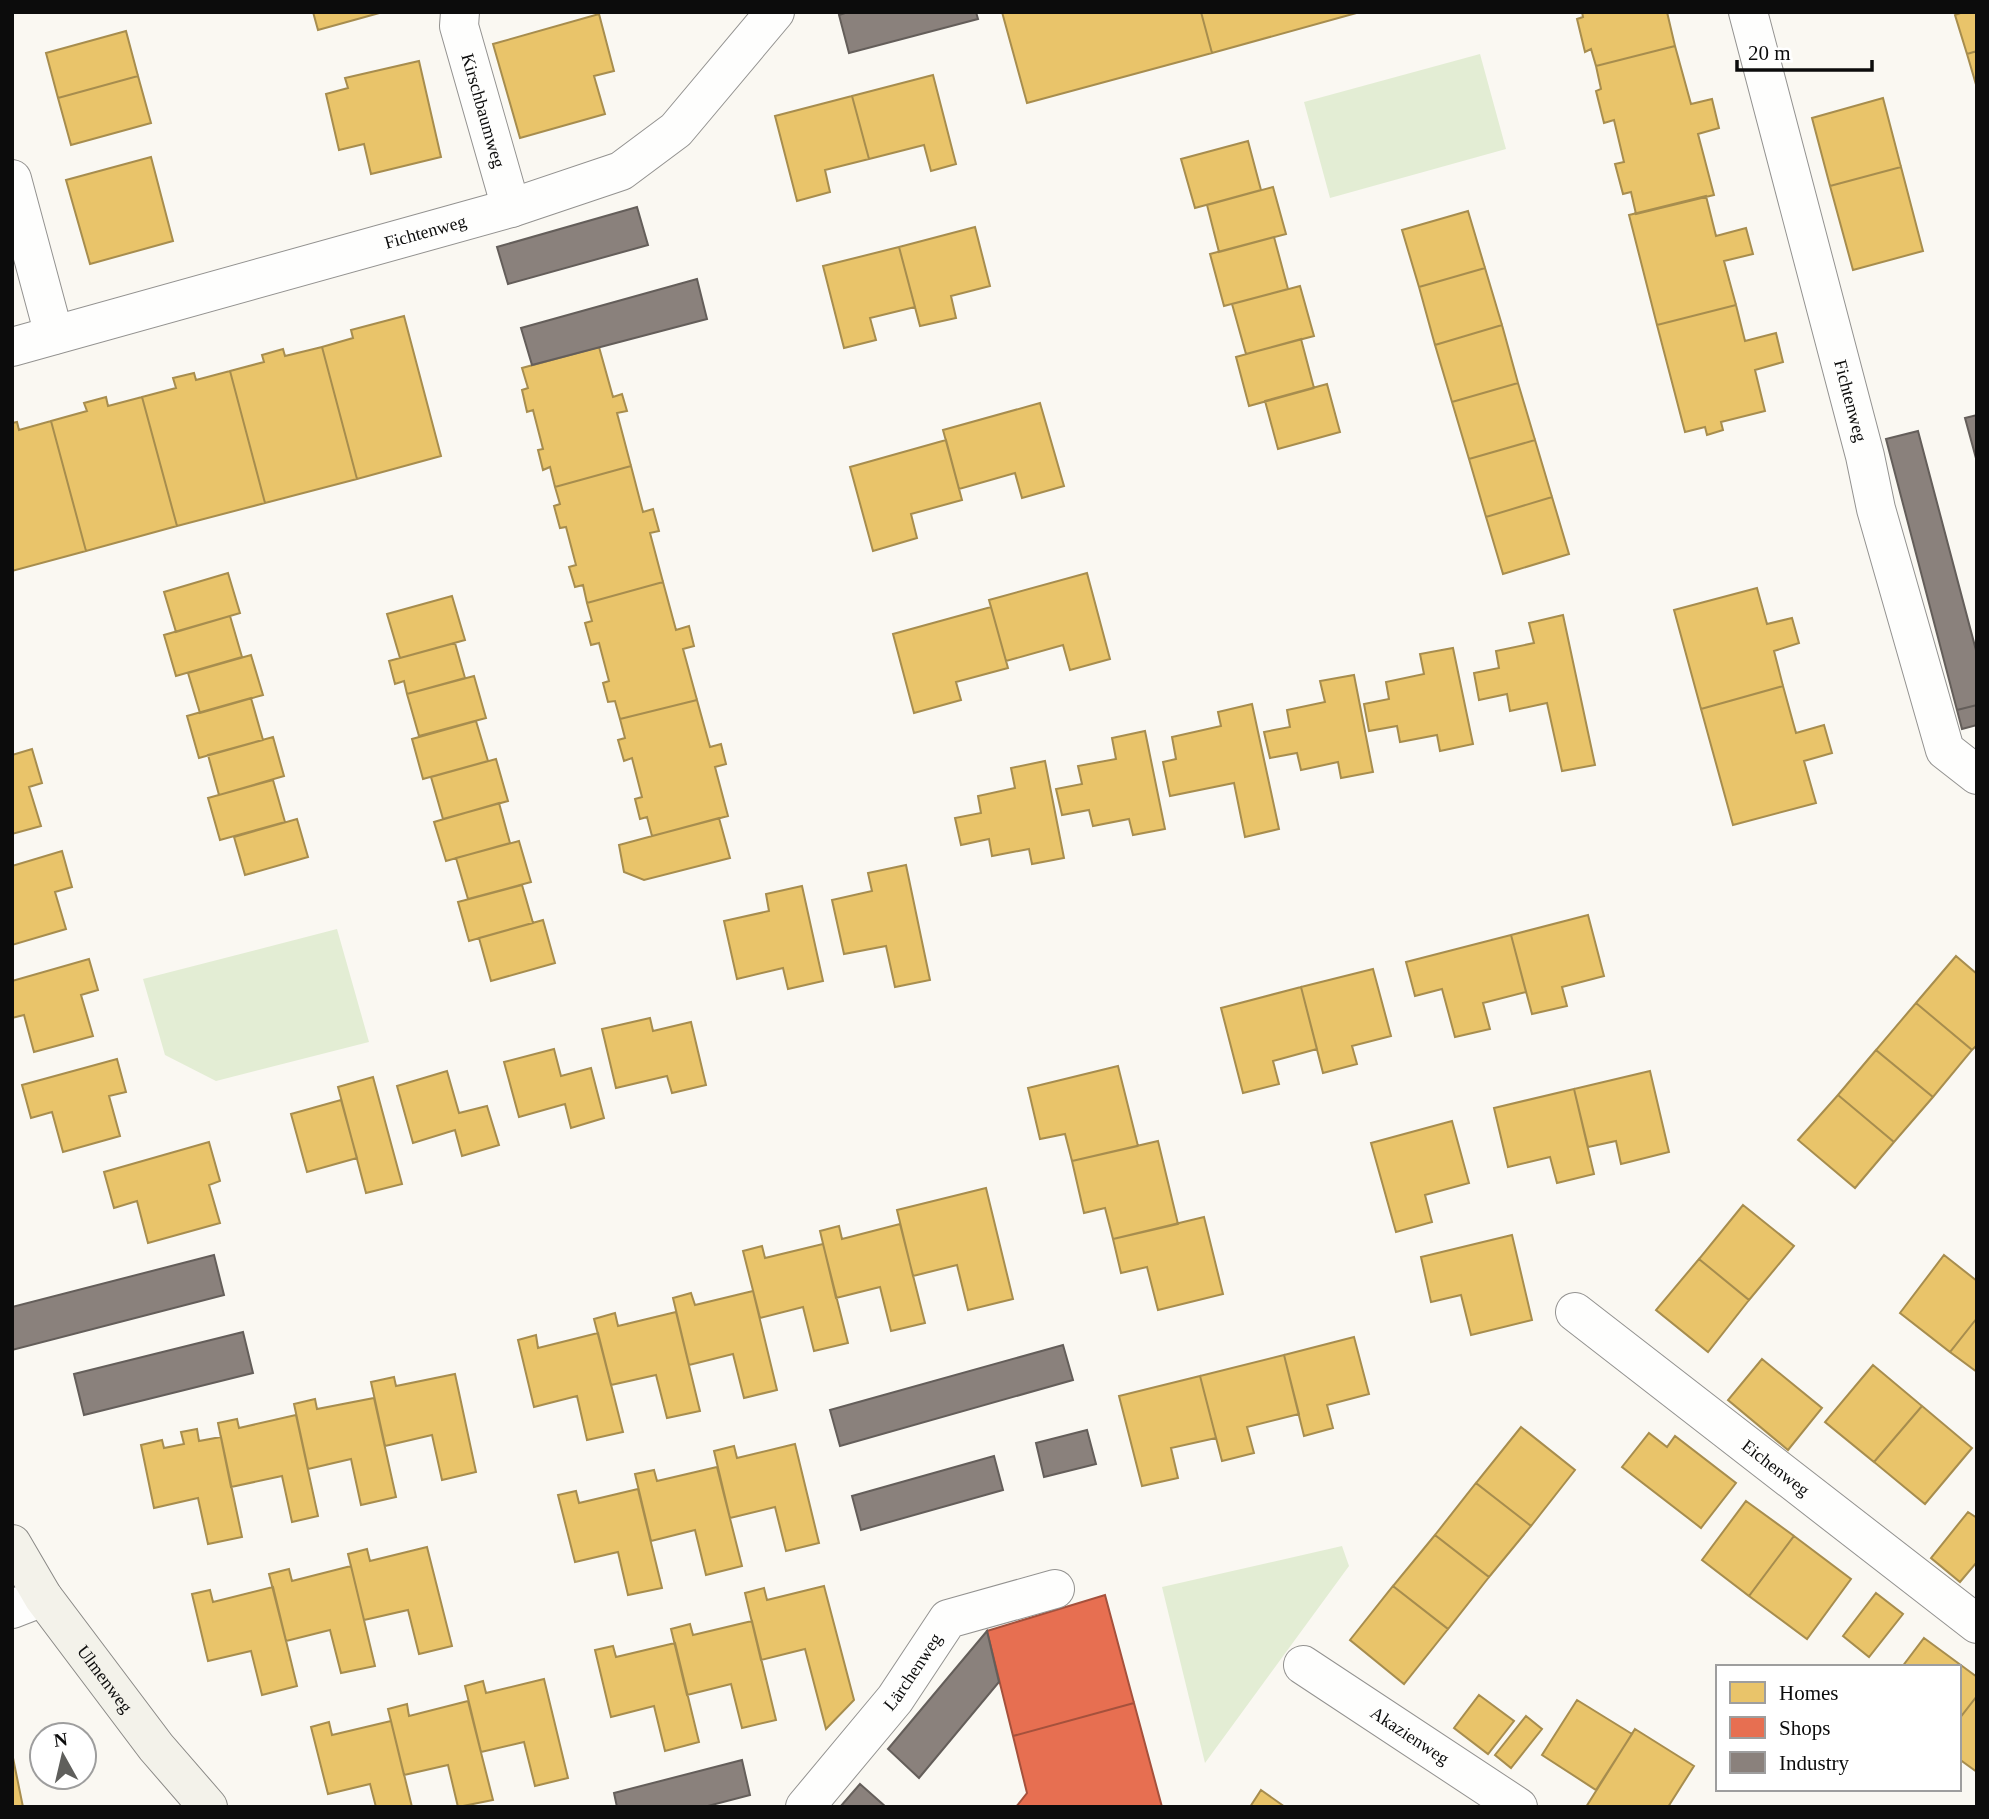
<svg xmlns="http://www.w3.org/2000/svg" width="1989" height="1819" font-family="'Times New Roman',serif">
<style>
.green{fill:#e3edd4}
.homes{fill:#e9c46a;stroke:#a78d4e;stroke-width:2}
.shops{fill:#e76f51;stroke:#a5513c;stroke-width:2}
.industry{fill:#8a817c;stroke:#645e5a;stroke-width:2}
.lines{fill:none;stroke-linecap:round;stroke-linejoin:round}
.street-casing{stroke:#939290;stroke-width:40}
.secondary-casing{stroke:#8a8986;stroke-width:40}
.street{stroke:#fefefd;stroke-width:38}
.secondary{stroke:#f3f2ea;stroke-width:38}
.labels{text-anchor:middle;stroke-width:7;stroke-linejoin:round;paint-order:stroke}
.street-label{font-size:18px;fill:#0c0c0c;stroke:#fff}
</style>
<rect width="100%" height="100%" fill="#faf8f2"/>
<path class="green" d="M1480,54L1506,149L1330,198L1304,102Z
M337,929L369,1042L216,1081L165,1055L143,979Z
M1342,1546L1349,1566L1205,1763L1162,1587Z"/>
<path class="homes" d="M313,12H383L318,30Z
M1002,12H1201L1212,53L1027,103Z
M1201,12H1360L1212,53Z
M1582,12H1667L1675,46L1596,66L1591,49L1585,52L1577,19L1583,17Z
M1963,12H1977V51L1967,54L1955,15Z
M599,14L614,71L594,76L605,114L520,138L493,44Z
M126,31L138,76L58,98L46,53Z
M1675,46L1691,104L1712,99L1719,128L1698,134L1714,195L1636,214L1631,192L1623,194L1615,164L1624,162L1614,120L1604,123L1596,91L1601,89L1596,66Z
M1977,51V88L1967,54Z
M419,61L441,157L371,174L364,144L339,150L326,94L348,88L345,78Z
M933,75L956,164L931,171L924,145L869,159L852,96Z
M138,76L151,123L71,145L58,98Z
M852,96L869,159L825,170L830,192L797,201L775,116Z
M1883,98L1901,167L1830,186L1812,118Z
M1248,141L1261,190L1195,208L1181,159Z
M151,157L173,241L90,264L66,180Z
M1901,167L1923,251L1853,270L1830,186Z
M1273,187L1286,234L1219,252L1207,205Z
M1706,196L1716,236L1746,228L1753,254L1724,261L1736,305L1657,325L1629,215Z
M1468,211L1485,268L1419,287L1402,230Z
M975,227L990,286L951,296L956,318L920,326L899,247Z
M1274,237L1288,289L1224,306L1210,254Z
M899,247L915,307L870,318L876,340L844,348L823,266Z
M1485,268L1502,325L1435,345L1419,287Z
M1300,286L1314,336L1246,354L1232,304Z
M1736,305L1745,341L1776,333L1783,362L1755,370L1765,411L1721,422L1723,430L1707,435L1705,427L1685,432L1657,325Z
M404,316L441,456L357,479L322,347L353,338L351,330Z
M1502,325L1518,383L1452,402L1435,345Z
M1301,339L1314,388L1249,406L1236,357Z
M322,347L357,479L265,503L230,371L264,362L262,355L283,349L285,356Z
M599,347L613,397L622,394L627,411L617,413L631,466L555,487L550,467L543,470L538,450L543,449L533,410L527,412L522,390L528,388L522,368Z
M230,371L265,503L177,526L142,397L176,388L173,378L194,373L196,380Z
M1518,383L1535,440L1469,459L1452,402Z
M1327,384L1340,432L1278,449L1265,401Z
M106,397L108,406L142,397L177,526L86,551L51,421L87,411L84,403Z
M1040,403L1064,486L1022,498L1015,473L959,489L943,430Z
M51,421L86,551L12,571V423L17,422L19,430Z
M946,440L962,500L911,514L917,538L873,551L850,467Z
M1535,440L1552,497L1486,517L1469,459Z
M631,466L643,512L653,509L659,531L650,533L663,582L587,603L583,585L575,587L569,567L576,565L566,527L560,528L554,506L560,504L555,487Z
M1552,497L1569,554L1503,574L1486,517Z
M228,573L240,613L176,632L164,592Z
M1087,573L1110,659L1070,670L1063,645L1006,661L989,600Z
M663,582L676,630L689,626L694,646L683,649L697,700L620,719L615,701L608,702L603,683L609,681L599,643L591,645L585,623L592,621L587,603Z
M1757,588L1767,624L1792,618L1799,643L1774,651L1783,686L1701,709L1674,610Z
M452,596L465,640L400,658L387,614Z
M991,607L1008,668L956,682L961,700L914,713L893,634Z
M1563,615L1595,765L1562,771L1547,703L1510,711L1507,694L1479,700L1474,673L1499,668L1496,651L1534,643L1529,623Z
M230,616L242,657L176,676L164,635Z
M455,643L465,678L407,694L404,681L395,684L389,661Z
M1453,648L1473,744L1440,751L1437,735L1400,742L1397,726L1369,731L1364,704L1389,699L1386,682L1424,674L1420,654Z
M251,655L263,695L200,713L188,673Z
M1354,675L1373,772L1341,778L1338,762L1301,770L1297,753L1270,758L1264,732L1290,727L1287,710L1325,702L1320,681Z
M474,676L486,718L419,736L407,694Z
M1783,686L1796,733L1824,725L1832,753L1804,761L1816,803L1733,825L1701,709Z
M251,698L263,740L199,758L187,716Z
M697,700L710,747L721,744L726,764L715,767L728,816L652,836L647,817L640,819L635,799L642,797L632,758L624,761L618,740L625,738L620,719Z
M1252,704L1279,829L1245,837L1234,783L1170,796L1163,762L1176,759L1172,737L1221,726L1218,712Z
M476,721L488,761L423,779L412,739Z
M1145,731L1165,829L1133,835L1129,819L1093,826L1089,810L1062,815L1056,789L1082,784L1078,766L1116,759L1112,738Z
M273,737L284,776L219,795L208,755Z
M32,749L42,783L29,787L41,826L12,834V755Z
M496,759L508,801L443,819L431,777Z
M1045,761L1064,858L1032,864L1029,849L992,856L989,839L961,845L955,818L981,813L978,796L1015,788L1011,768Z
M273,780L285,822L220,840L208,798Z
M499,803L510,843L446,861L434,822Z
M719,818L730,858L644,880L624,872L619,845Z
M297,819L308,857L245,875L234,837Z
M519,841L531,882L468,899L456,858Z
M62,851L72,887L55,892L66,929L12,945V866Z
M906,865L930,980L895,987L886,946L844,954L832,900L872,891L868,873Z
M522,885L533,923L469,941L458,902Z
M802,886L823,981L788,989L783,968L737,979L724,921L769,911L766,894Z
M1588,915L1604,976L1562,987L1567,1006L1532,1014L1511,935Z
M543,920L555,963L491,981L479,938Z
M1511,935L1526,992L1483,1003L1490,1029L1455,1037L1442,989L1415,996L1406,962Z
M1956,956L1977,974V1045L1972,1050L1916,1003Z
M89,959L98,990L81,995L93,1036L34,1052L24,1015L12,1018V981Z
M1373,969L1391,1036L1352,1046L1357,1064L1323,1073L1301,987Z
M1301,987L1317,1049L1273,1061L1279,1084L1243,1093L1221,1008Z
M1916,1003L1972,1050L1933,1097L1876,1050Z
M650,1018L653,1031L691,1022L706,1085L672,1093L667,1076L616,1088L602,1029Z
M554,1049L561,1076L591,1068L604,1118L571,1128L565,1104L519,1117L504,1062Z
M1876,1050L1933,1097L1894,1142L1838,1095Z
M117,1059L126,1092L109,1096L120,1136L63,1152L52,1112L31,1118L22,1085Z
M1118,1066L1138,1146L1072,1161L1065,1134L1040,1139L1028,1088Z
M447,1071L459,1113L487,1106L499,1145L462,1156L455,1130L413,1143L397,1086Z
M1650,1071L1669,1152L1621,1164L1616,1141L1588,1147L1574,1089Z
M373,1077L402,1184L366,1193L338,1087Z
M1574,1089L1594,1174L1557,1183L1550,1157L1508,1167L1494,1108Z
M1838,1095L1894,1142L1855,1188L1798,1140Z
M341,1100L357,1158L307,1172L291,1114Z
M1452,1121L1469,1183L1425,1195L1432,1222L1396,1232L1371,1143Z
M1158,1141L1178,1224L1113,1239L1105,1208L1084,1213L1072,1161Z
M209,1142L220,1181L209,1185L220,1223L148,1243L137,1201L114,1208L104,1172Z
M986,1188L1013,1299L968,1310L957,1265L913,1276L897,1210Z
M1743,1205L1794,1246L1749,1300L1699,1259Z
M1204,1217L1223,1294L1158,1310L1147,1267L1121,1273L1113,1239Z
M900,1224L925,1323L891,1331L880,1287L836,1298L820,1231L839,1226L842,1239Z
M1512,1235L1532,1320L1471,1335L1461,1295L1431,1302L1421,1257Z
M823,1244L848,1343L814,1351L803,1307L760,1318L743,1251L762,1246L765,1258Z
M1944,1255L1977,1281V1318L1950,1352L1900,1313Z
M1699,1259L1749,1300L1708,1352L1656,1310Z
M753,1291L777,1390L744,1398L733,1354L689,1365L673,1298L691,1293L695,1305Z
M676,1312L700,1411L667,1418L656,1375L611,1385L594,1319L615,1313L618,1326Z
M1977,1318V1372L1950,1352Z
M598,1333L623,1432L587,1440L577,1396L534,1407L518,1340L536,1335L538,1348Z
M1354,1337L1369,1394L1327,1405L1333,1428L1304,1436L1284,1355Z
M1284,1355L1299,1414L1247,1427L1254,1453L1222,1461L1200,1376Z
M1762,1359L1822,1408L1788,1450L1728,1400Z
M1873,1365L1922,1406L1874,1462L1825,1422Z
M455,1374L476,1472L442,1480L432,1435L385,1446L371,1382L394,1377L396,1386Z
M1200,1376L1216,1438L1171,1448L1178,1478L1142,1486L1119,1396Z
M374,1398L396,1497L361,1505L351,1459L308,1469L294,1404L315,1399L317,1409Z
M1922,1406L1972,1448L1925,1504L1874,1462Z
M296,1415L318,1516L292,1522L282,1476L231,1487L218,1423L237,1419L239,1428Z
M1521,1427L1575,1470L1531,1526L1476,1483Z
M197,1429L199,1441L221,1437L242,1537L208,1544L198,1498L154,1508L141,1445L162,1440L164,1448L184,1444L181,1432Z
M1649,1433L1667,1447L1675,1436L1736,1483L1701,1528L1622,1467Z
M795,1444L819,1543L786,1551L775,1507L730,1518L714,1451L734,1446L737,1458Z
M717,1467L742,1566L706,1575L695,1530L651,1541L635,1474L654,1470L657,1481Z
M1476,1483L1531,1526L1489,1577L1435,1535Z
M638,1489L662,1588L628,1595L618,1552L575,1562L558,1495L576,1491L579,1503Z
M1746,1501L1794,1536L1749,1596L1702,1560Z
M1968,1512L1977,1518V1562L1960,1582L1931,1558Z
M1435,1535L1489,1577L1448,1629L1393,1586Z
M1794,1536L1851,1579L1807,1639L1749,1596Z
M427,1547L452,1646L419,1654L408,1610L364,1620L348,1554L367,1549L370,1561Z
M351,1566L375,1666L341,1673L330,1630L286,1641L269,1574L289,1569L292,1581Z
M824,1586L854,1700L826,1729L805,1649L761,1660L745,1593L764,1588L767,1600Z
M1393,1586L1448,1629L1404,1684L1350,1640Z
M273,1587L297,1686L262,1695L251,1651L208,1661L192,1594L210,1590L213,1602Z
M1876,1593L1903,1614L1869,1657L1843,1636Z
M752,1621L776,1720L742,1728L731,1684L687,1695L671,1629L690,1624L693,1635Z
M1924,1638L1977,1677V1696L1959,1719V1667H1902Z
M675,1643L699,1742L665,1751L654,1706L611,1717L595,1650L613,1646L616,1657Z
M544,1679L568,1778L535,1786L524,1742L481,1752L465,1686L483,1681L486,1693Z
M1479,1695L1514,1721L1488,1754L1454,1728Z
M1977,1696V1772L1959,1759V1719Z
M1577,1700L1632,1734L1596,1790L1542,1755Z
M468,1701L493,1800L458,1807L448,1765L404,1775L388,1709L407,1704L409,1716Z
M1526,1716L1542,1729L1511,1768L1495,1755Z
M391,1721L412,1807H376L370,1784L328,1794L311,1727L329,1722L332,1735Z
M1635,1729L1694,1766L1668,1807H1586Z
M12,1753L23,1807H12Z
M1261,1790L1285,1807H1250Z"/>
<path class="shops" d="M1105,1595L1134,1703L1013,1736L987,1631Z
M1134,1703L1162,1807H1016L1027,1793L1013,1736Z"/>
<path class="industry" d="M848,12H976L978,19L849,53L839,15Z
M637,207L648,245L508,284L497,247Z
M697,279L707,319L532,365L521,328Z
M1977,415V462L1965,418Z
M1918,431L1977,654V705L1957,710L1886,439Z
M1977,705V725L1962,729L1957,710Z
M214,1255L224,1295L12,1350V1307Z
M243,1332L253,1373L84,1415L74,1374Z
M1063,1345L1073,1380L840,1446L830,1410Z
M1087,1430L1096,1464L1044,1477L1036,1443Z
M994,1456L1003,1490L861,1530L852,1496Z
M987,1631L999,1682L919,1778L888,1749Z
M742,1760L750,1795L704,1807H617L614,1793Z
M860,1784L886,1807H840Z"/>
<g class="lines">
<defs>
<g id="street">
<path id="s1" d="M460,12L459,26L511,208"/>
<path id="s2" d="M1748,12L1865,456L1876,509L1945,750L1977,775"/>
<path d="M12,179L54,335"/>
<path id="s3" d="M12,347L511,208L621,171L676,130L775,12"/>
<path id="s4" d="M1575,1312L1977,1624"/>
<path d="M12,1609L43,1597"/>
<path id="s5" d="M1303,1665L1518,1807"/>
<path id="s6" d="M805,1807L895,1699L948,1619L1055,1589"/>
</g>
<g id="secondary">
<path id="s7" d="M12,1544L43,1597L156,1747L208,1807"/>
</g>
</defs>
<use href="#street" class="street-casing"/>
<use href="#secondary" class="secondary-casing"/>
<use href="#street" class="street"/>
<use href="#secondary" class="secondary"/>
</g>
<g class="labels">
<g class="street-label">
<text dy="6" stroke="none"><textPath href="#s1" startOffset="102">Kirschbaumweg</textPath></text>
<text dy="6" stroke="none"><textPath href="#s3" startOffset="429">Fichtenweg</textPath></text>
<text dy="6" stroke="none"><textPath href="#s2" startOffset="402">Fichtenweg</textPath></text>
<text dy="6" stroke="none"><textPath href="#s4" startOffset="254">Eichenweg</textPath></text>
<text dy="6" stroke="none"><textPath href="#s6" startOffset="173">Lärchenweg</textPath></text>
<text dy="6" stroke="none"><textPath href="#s7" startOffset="164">Ulmenweg</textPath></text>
<text dy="6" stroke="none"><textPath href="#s5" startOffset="128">Akazienweg</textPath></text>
</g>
</g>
<rect width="1989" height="1819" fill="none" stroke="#0c0c0c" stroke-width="28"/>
<rect x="1716" y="1665" width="245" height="126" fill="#ffffff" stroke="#9e9e9e" stroke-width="2"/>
<rect x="1730" y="1682" width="35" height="21" fill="#e9c46a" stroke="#9e9e9e" stroke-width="2"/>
<text x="1779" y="1700" font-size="21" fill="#0c0c0c">Homes</text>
<rect x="1730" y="1717" width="35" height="21" fill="#e76f51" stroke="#9e9e9e" stroke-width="2"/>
<text x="1779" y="1735" font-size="21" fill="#0c0c0c">Shops</text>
<rect x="1730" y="1752" width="35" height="21" fill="#8a817c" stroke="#9e9e9e" stroke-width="2"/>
<text x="1779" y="1770" font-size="21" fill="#0c0c0c">Industry</text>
<g transform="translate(63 1756) rotate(352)"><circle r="33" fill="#ffffff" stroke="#9e9e9e" stroke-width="2"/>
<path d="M0-5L12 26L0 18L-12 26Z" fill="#5f5f5c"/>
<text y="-10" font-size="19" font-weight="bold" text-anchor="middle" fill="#0c0c0c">N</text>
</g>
<path d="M1737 60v10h135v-10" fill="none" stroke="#0c0c0c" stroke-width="3.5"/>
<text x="1748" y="60" font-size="21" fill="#0c0c0c" stroke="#ffffff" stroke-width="5" paint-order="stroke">20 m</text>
</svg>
